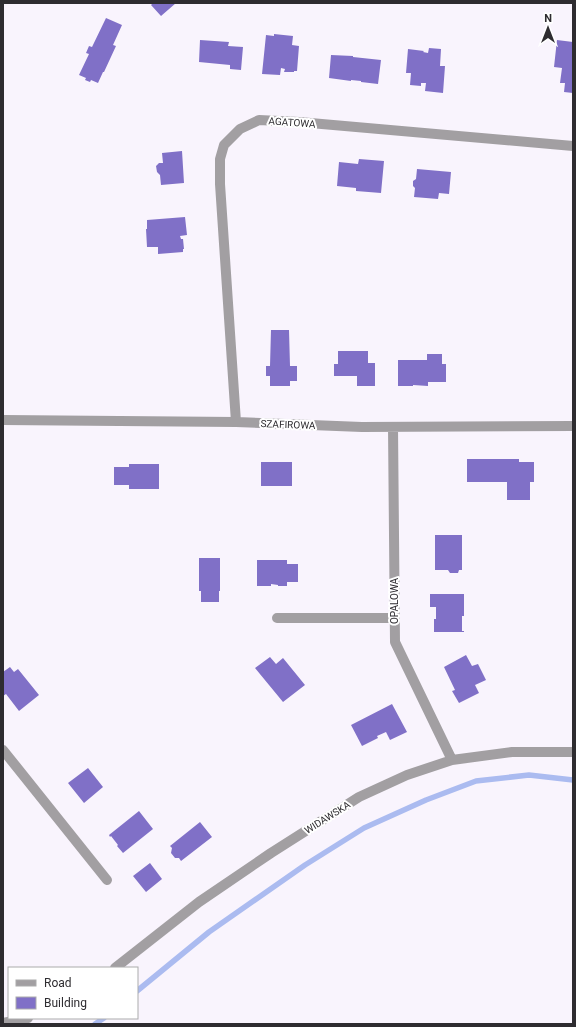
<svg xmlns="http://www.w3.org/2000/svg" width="576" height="1027" font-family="Roboto,sans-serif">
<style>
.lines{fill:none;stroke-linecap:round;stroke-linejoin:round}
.stream{stroke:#abbbf0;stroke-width:5.5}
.building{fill:#8070c7}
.minor{stroke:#a29fa2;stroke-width:10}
.labels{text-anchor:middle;stroke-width:4;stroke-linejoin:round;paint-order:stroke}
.street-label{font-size:10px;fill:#2e2c30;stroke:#fff}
</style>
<rect width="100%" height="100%" fill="#f9f4fd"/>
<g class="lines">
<path class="stream" d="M137,991L209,932L305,865L364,828L426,800L476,781L529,775L573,780
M95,1024L104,1018"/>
</g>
<path class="building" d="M153,3H176L161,16L151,5Z
M106,18L122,25L113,45L116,46L104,72H103L98,83L91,80L90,82L85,80L86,78L79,75L89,54L86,53L89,46L92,47Z
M274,34L293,36L292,45L299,46L297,71H294V72H284L285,69L281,68L280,75L262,74L266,35L274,36Z
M200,40L229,42L228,46L243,47L241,70L230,69V65L199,62Z
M557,40L573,42V93L564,92L565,83H560L562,68L554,67Z
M429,48L441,49L440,66H445L443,93L425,91L426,83H421V86L410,85L411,73H406L408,49L424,51L423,52L428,53Z
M331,55L353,56V57L381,60L378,84L361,82V81L351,80V81L329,78Z
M182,151L184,183L161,185L160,175L157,172L156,166L159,163H163L162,153Z
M359,159L384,161L381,193L356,191V188L337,186L339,162L358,164Z
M417,169L451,172L449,194L439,193L438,199L414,197L415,188L413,186V181L416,179Z
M185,217L187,235L180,236L181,239H183L184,249H183V252L158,254V247H147L146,229H147V220Z
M271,330H289L290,366H297V381H290V386H270V376H266V366H270Z
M338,351H368V363H375V386H357V376H334V364H338Z
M427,354H442V364H446V382H428V386L413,385V386H398V360H427Z
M467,459H519V462H534V482H530V500H507V482H467Z
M261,462H292V486H261Z
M129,464H159V489H129V485H114V467H129Z
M435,535H462V570H459L458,573H450L448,570H435Z
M199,558H220V591H219V602H201V591H199Z
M257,560H287V564H298V582H287V586H278V585L271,584V586H257Z
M430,594H464V616H462V631H464V632H434V619H436V607H430Z
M466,655L472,666L478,664L486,680L475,685L479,693L459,703L452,691L455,690L444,667Z
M270,657L276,664L283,658L305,685L283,702L255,668Z
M10,667L14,672L18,669L39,695L19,711L6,694L3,696V672Z
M392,704L407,732L390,740L386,732L377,736L378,738L362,746L351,725Z
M88,768L103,787L84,803L68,783Z
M139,811L153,829L123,853L117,846L118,845L111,836L110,837L109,835Z
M200,822L212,837L181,861L179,858H175L171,853L172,848L170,846Z
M150,863L162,879L146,892L133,876Z"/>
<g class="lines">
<path class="minor" d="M3,420L236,422L362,427L573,426
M236,422L220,184V159L224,145L240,129L259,120L299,122L573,146
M393,427L395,642L452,760
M277,618H395
M3,750L107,880
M115,968L199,902L271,853L359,797L407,775L452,760L512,752H573
M3,1023L28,1018"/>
</g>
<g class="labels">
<g class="street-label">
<text transform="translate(292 122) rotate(4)" y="4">AGATOWA</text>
<text transform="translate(288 424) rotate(2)" y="4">SZAFIROWA</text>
<text transform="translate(394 601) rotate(-90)" y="4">OPALOWA</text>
<text transform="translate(327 817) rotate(-32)" y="4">WIDAWSKA</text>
</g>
</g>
<rect width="576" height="1027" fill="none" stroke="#2e2c30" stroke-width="8"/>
<rect x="8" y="967" width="130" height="52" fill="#ffffff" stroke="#ababac"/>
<rect x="16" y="980" width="20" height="6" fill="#a29fa2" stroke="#ababac"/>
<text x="44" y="987" font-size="12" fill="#2e2c30">Road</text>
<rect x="16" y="997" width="20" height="12" fill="#8070c7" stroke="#ababac"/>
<text x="44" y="1007" font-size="12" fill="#2e2c30">Building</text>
<g transform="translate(548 28)" stroke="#ffffff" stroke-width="3" paint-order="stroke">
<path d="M0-3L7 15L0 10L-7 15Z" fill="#2e2c30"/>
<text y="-6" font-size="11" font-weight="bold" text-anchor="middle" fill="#2e2c30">N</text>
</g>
</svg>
